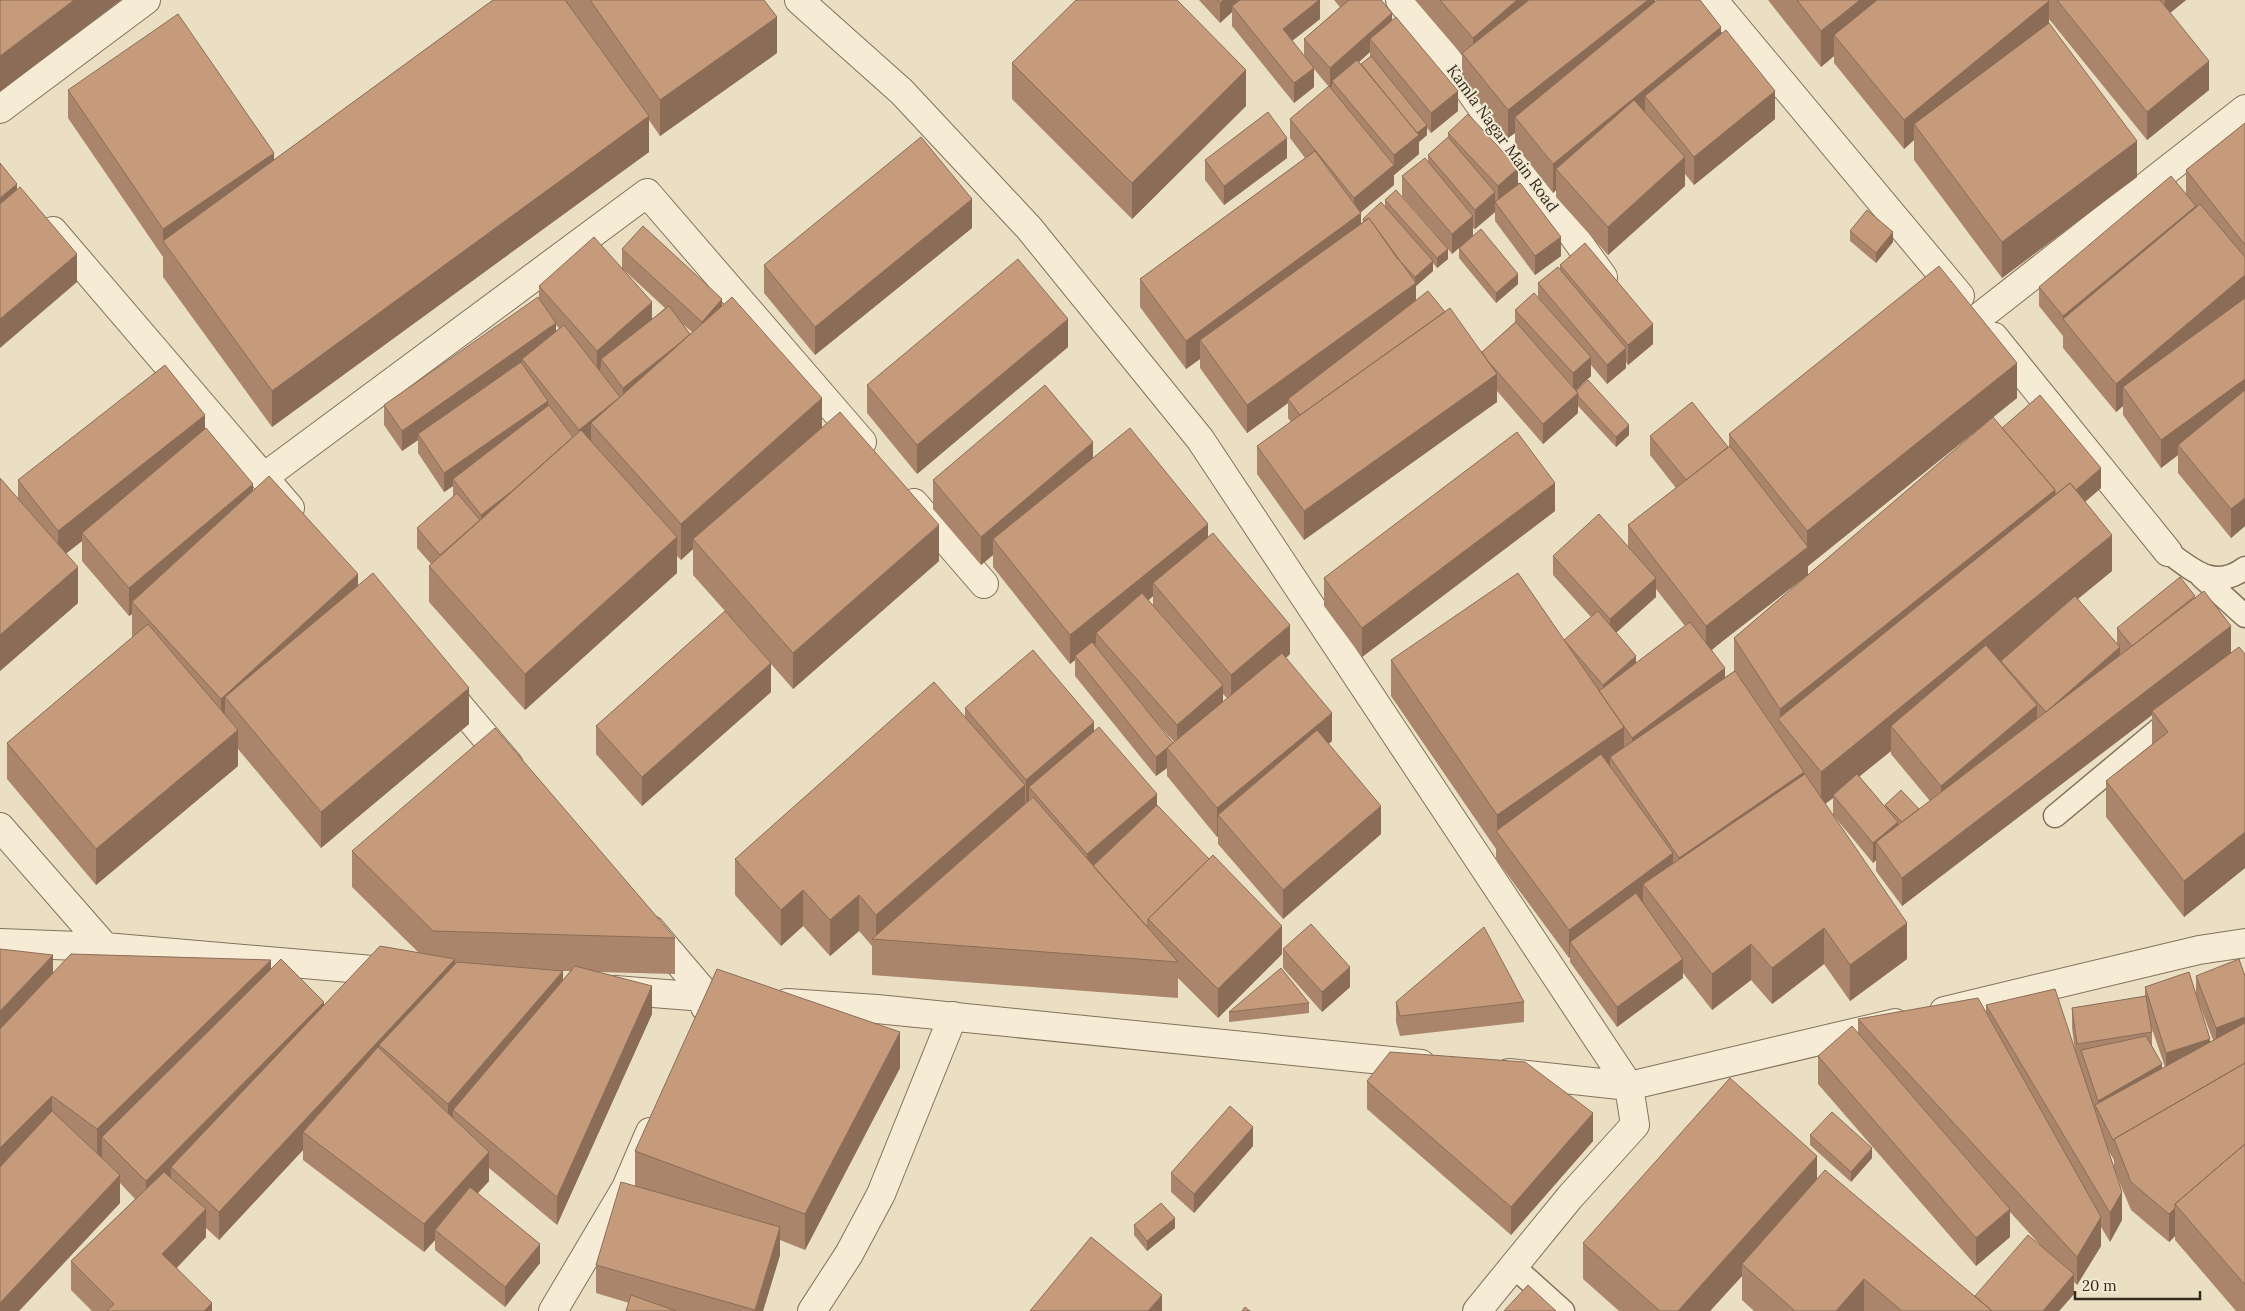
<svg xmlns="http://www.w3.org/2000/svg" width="2245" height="1311" font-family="Lora,serif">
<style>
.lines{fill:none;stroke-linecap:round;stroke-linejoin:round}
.service-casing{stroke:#83715b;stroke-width:25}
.minor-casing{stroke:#83715b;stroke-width:30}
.service{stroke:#f6ecd6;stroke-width:22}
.minor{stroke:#f6ecd6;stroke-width:28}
.wall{fill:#aa856b;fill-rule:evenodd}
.shaded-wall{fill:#8b6c57}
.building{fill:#c69b7c;stroke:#8b6c57}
.labels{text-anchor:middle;stroke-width:4;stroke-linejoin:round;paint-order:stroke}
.street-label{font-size:16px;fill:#34291e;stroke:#f2e9d2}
</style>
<rect width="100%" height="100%" fill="#eadfc3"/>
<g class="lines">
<defs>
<path id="service" d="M2168,552C2192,570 2215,591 2245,568
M2201,576L2245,616
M2055,816L2175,716
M1514,1267L1563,1311"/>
<path id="minor" d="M799,0L902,92L1029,228L1200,439L1629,1086L1509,1073
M1400,0L1440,49L1603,277
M1713,0L1960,296
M0,109L146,0
M53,231L290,508
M1978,318L2245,109
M1994,337L2168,552
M264,477L647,193L862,442
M914,503L984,584
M445,689L509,765
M0,827L105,947L0,943
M651,930L709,998L705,1007
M105,947L396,972
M615,990L742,1000
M787,1003L877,1009L1421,1064
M1944,1011L2199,950L2245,943
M553,1311L626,1188L650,1132
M812,1311L849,1254L881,1194L953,1016
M1477,1311L1570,1197L1635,1125L1629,1086L1895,1023"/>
</defs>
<use href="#service" class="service-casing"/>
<use href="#minor" class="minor-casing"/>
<use href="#service" class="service"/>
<use href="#minor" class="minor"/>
</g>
<path class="wall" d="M493,0H764L777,53L660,136L649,120V152L272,427L163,277V257L68,118V90L274,160Z
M1199,0H1320V19L1292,41L1304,56V39L1340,7L1334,0H1381L1392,20L1458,111L1431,133L1427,128V135L1419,142V154L1394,175V185L1360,212L1361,223L1363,222V219L1385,208V200L1436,235L1402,196V176L1428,162V155L1448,138V133L1518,184L1561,256L1535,275L1495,221V212L1475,229L1473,228V235L1518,284L1496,303L1459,258V248L1452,254L1448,249V259L1437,268L1433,263V271L1416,286V301L1445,312L1482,352L1515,322V310L1538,298V283L1560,270V265L1653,344L1628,365L1626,362V368L1607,384L1591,365V376L1576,390L1629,435L1616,447L1578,406V413L1543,444L1497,391V402L1304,540L1257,474V446L1291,422L1288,418V403L1247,433L1200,368V359L1186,369L1140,307V279L1305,158L1290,138V119L1329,87L1314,69V87L1294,103L1232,26V12L1220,23ZM1370,52V57L1361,64L1359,62Z
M1415,0H1655V2L1721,34L1775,119L1694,185L1685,174V186L1608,255L1556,197V190L1553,193L1515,145V133L1508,138L1462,81V55Z
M1768,0H2186L2170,13L2209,90L2147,140L2049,19V24L2137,177L2002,278L1914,160V140L1904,149L1834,63V56L1821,67Z
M1012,63L1246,106L1132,219L1012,99Z
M2245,123V526L2231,538L2178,473V455L2161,468L2123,415V406L2116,412L2063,348V336L2039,306V287L2186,194V170Z
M1287,158L1224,205L1205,180V160Z
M972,228L815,355L764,293V265Z
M1850,231L1893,242L1876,263L1850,241Z
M622,249L722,305L822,427L939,561L793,689L771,664V692L642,806L596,754V726L725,611L693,575V549L681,560L677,556V573L525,710L429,602V566L431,564L417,548V528L453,497V486L444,492L418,453V440L402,451L384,425V405L539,298V286L622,268ZM625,271L665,308L652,319ZM683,324L692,332L690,334ZM556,325L559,328L556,331Z
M1068,347L917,474L867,413V385Z
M2017,398L1993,417L2002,428L2101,488L2085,502L2112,571L2078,599L2117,644V628L2195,597L2231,653L2245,654V868L2184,917L2106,817V781L2152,744V715L1902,906L1876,871V860L1873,863L1834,816L1907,959L1850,1001L1824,964L1772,1004L1751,980L1712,1010L1683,973V978L1617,1027L1570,962V957L1569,958L1496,859V849L1391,696V660L1564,641L1591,617L1553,575V556L1628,547V525L1676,488L1650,455V436L1729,447V434ZM1991,419L1734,638V671L1725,677L1712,650L1808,566ZM1656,589L1685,626L1636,663L1616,633L1656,597ZM1891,751V754L1930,801L1919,809L1885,805V807L1859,776ZM1833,798V815L1825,804Z
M205,429L253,491L358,586L469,724L321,848L238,749V766L96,885L7,779V743L132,638V614L129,616L82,561V541L66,553L78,603L0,671V478L18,499V480Z
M1093,458L1208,537L1290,654L1286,658L1332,741L1328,744L1381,834L1283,919L1218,844V836L1217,837L1167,776V768L1156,776L1075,676V660L1070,664L993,567V555L981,565L933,509V480ZM1153,596V606L1148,601ZM1223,694L1227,698L1223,702ZM1158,724L1174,742L1173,743Z
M1555,511L1362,657L1324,606V578Z
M965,708L1094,731L1282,954L1218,1018L1178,978V998L872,975V946L859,931L830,956L803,926L781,946L735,895V859L965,717Z
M352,851L675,938V974L598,972L652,1014L557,1225L489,1168V1181L477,1193L540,1263L505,1307L435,1250V1240L424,1252L303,1160V1150L219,1240L206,1228V1237L177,1268L212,1311H92L71,1290V1261L135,1199L120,1183V1203L19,1311H0L53,973L271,969L324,1005L418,952L352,887ZM563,971H570L563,980Z
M1283,949L1350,987L1322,1012L1283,968Z
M2196,976H2245V1311H2236L2175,1240V1236L2169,1242L2131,1210L2114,1169L2122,1220L2110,1242L2101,1227V1246L2077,1285L2074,1282V1294L2059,1311H1754L1742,1300V1276L1710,1311H1619L1583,1279V1243L1817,1179L1975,1296L2041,1246L2010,1212V1237L1976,1266L1818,1084V1056L1858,1033V1019L1986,1013V1005L2075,1051L2072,1028V1008L2145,996V987L2196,994ZM2197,998L2213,1040L2210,1042ZM2150,1023L2165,1067L2162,1069L2152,1046V1032ZM2108,1150L2114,1160V1167Z
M1396,1002H1524V1022L1400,1036L1396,1022Z
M1309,1003V1013L1229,1022V1012Z
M900,1068L805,1250L780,1240V1255L763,1311H626L629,1303L596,1293V1265L635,1186V1151Z
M1367,1081L1593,1141L1511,1235L1367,1109Z
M1810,1135L1872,1158L1851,1182L1810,1145Z
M1253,1146L1194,1213L1171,1192V1173Z
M1134,1225L1175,1228L1147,1251L1134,1235Z"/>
<path class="shaded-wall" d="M74,0H121L0,92V56Z
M1224,0H1245L1232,6V12L1220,23V3Z
M1319,0H1320V19L1283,48V29Z
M1517,0H1550L1473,67V38Z
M1648,0H1655V23L1515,117V133L1508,138V110Z
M1860,0H1906L1834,35V56L1821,67V31Z
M2165,0H2186L2165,17Z
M2049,1V30L1914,124V140L1904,149V120Z
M1392,13V33L1370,39V52L1334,84L1332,81V86L1330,88V68Z
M777,17V53L660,136V100Z
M1721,27V55L1645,96V118L1556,169V190L1553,193V164Z
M2209,61V90L2147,140V112Z
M1314,68V87L1294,103V83Z
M1246,70V106L1132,219V183Z
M1458,91V111L1431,133V113Z
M1775,91V119L1694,185V157Z
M649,116V152L272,427V391Z
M1427,125V135L1419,142V154L1394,175V155L1413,136Z
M1287,138V158L1224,205V186Z
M2137,141V177L2002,278V242Z
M274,153V181L163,241V229Z
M1685,157V186L1608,255V227Z
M1394,165V185L1354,218V198Z
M1518,168V187L1498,206V186Z
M17,184V213L0,226V198Z
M1495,192V212L1475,229V210Z
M972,199V228L815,355V327Z
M2196,206V226L2063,319V316Z
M1361,213V241L1200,340V359L1186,369V341Z
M1473,216V235L1452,254V234Z
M1893,232V242L1876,263V253Z
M1561,237V256L1535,275V256Z
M1448,249V259L1437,268V258Z
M77,254V282L0,348V319Z
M1433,261V271L1416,286V312L1288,399V403L1247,433V405L1415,284V277Z
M1518,274V284L1496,303V293Z
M2245,275V304L2123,387V406L2116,412V384Z
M722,299V319L702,341V322Z
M652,302V322L601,359V368L597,371V351Z
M1068,319V347L917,474V445Z
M556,323V342L522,359V366L418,434V440L402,451V431Z
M1653,324V344L1628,365V345Z
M691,335L623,408V388Z
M1626,348V368L1607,384V365Z
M1591,357V376L1573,393V373Z
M2017,363V398L1808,566V575L1706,654V626L1807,547V531Z
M1497,374V402L1304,540V511Z
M2245,379V407L2178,445V455L2161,468V440Z
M1578,393V413L1543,444V424Z
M621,397L591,423V440L579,450V430Z
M822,398V434L693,539V549L681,560V524Z
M548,401V420L453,479V486L444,492V473Z
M205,415V444L82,533V541L58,560V531Z
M1629,425V435L1616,447V437Z
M577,442L481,527V515Z
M1093,442V470L993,539V555L981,565V537Z
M2101,468V488L2061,522V503Z
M1555,483V511L1362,657V628Z
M253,484V512L132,602V614L129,616V588Z
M2055,490V526L1780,721V709Z
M2245,498V526L2231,538V509Z
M1208,524V553L1153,583V596L1101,639L1096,633V643L1077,658L1075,656V660L1070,664V635Z
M939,525V561L793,689V653Z
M2112,535V571L1903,741L1891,726V751L1834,797L1833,795V798L1821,807V772Z
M677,537V573L525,710V674Z
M78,567V603L0,671V635Z
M358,574V610L225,697V731L221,734V699Z
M1656,578V597L1610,638V619Z
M1290,625V654L1231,704V675Z
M2231,626V654L2152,711V715L1902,906V878Z
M2120,647V667L2046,712Z
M1636,656V675L1603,700V685Z
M771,663V692L642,806V777Z
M1725,668V687L1632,758V738Z
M1223,685V705L1177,745V725Z
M469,688V724L321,848V812Z
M2037,705V734L1941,814V786Z
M1332,713V741L1228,827L1218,815V836L1217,837V808Z
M1094,722V750L1029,787V805L1026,808V780Z
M1624,727V763L1610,757V773L1497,832V815Z
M238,730V766L96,885V849Z
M1167,748V768L1156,776V757Z
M1804,772V800L1679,886V858Z
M1025,785V821L876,939V915Z
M1157,794V822L1087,882V854Z
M1381,806V834L1283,919V890Z
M1898,822V841L1876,842V860L1873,863V843Z
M2245,832V868L2184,917V881Z
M1673,853V881L1643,884V903L1577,952L1570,942V957L1569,958V930Z
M803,890V926L781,946V910Z
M859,895V931L830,956V920Z
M1907,923V959L1850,1001V965Z
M1282,926V954L1218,1018V989Z
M1824,928V964L1772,1004V968Z
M1751,944V980L1712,1010V974Z
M53,955V983L0,1039V1011Z
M455,959V987L379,1045V1068L303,1132V1150L219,1240V1212Z
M1683,959V978L1617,1027V1007Z
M271,960V996L102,1137V1160L97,1165V1129Z
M1350,967V987L1322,1012V992Z
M563,971V999L453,1110V1126L448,1132V1104Z
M652,986V1014L557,1225V1197Z
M324,1002V1030L171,1167V1183L146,1209V1181Z
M2245,1017V1037L2216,1048V1028Z
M900,1032V1068L805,1250V1214Z
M2210,1039V1058L2166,1073V1053Z
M2162,1064V1083L2098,1111V1101Z
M52,1096V1132L0,1184V1148Z
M1593,1113V1141L1511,1235V1207Z
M1253,1127V1146L1194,1213V1194Z
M1872,1148V1158L1851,1182V1172Z
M489,1152V1181L440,1235L435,1230V1240L424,1252V1224Z
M1817,1156V1192L1742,1264V1276L1710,1311H1678Z
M120,1175V1203L19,1311H0V1303Z
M2122,1192V1220L2110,1242V1213Z
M2175,1208V1236L2169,1242V1214Z
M206,1209V1237L162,1282V1254Z
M2010,1209V1237L1976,1266V1238Z
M2101,1217V1246L2077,1285V1257Z
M1175,1218V1228L1147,1251V1241Z
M780,1227V1255L763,1311H755Z
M540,1244V1263L505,1307V1287Z
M2074,1274V1294L2059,1311H2043Z
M1864,1279V1311H1836Z
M1162,1295V1311H1148Z
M212,1303V1311H204Z"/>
<path class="building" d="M0,0H74L0,56Z
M493,0H565L649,116L272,391L163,241Z
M590,0H764L777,17L660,100Z
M1076,0H1177L1246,70L1132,183L1012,63Z
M1217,0H1224L1220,3Z
M1240,0H1319L1283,29L1314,68L1294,83L1232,6Z
M1349,0H1381L1392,13L1330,68L1304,39Z
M1440,0H1517L1473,38Z
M1529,0H1648L1508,110L1462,53Z
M1657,0H1700L1721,27L1553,164L1515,117Z
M1797,0H1860L1821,31Z
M1877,0H2048L2049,1L1904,120L1834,35Z
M2057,0H2160L2209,61L2147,112Z
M178,14L274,153L163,229L68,90Z
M1396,17L1458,91L1431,113L1370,39Z
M2049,23L2137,141L2002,242L1914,124Z
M1726,30L1775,91L1694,157L1645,96Z
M1371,56L1427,125L1417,133L1361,64Z
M1357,60L1419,135L1394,155L1332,81Z
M1329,86L1394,165L1354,198L1290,119Z
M1634,100L1685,157L1608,227L1556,169Z
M1268,112L1287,138L1224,186L1205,160Z
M1468,114L1518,168L1498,186L1448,133Z
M2245,123V245L2186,170Z
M921,137L972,199L815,327L764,265Z
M1448,137L1495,192L1475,210L1428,155Z
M1315,151L1361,213L1186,341L1140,279Z
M1425,158L1473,216L1452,234L1402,176Z
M0,163L17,184L0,198Z
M2171,176L2196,206L2063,316L2039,287Z
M1520,183L1561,237L1535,256L1495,202Z
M20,187L77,254L0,319V204Z
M1396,190L1448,249L1437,258L1385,200Z
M1381,202L1433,261L1415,277L1397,258L1369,218L1364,221L1363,219Z
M2200,204L2245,257V275L2116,384L2063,319Z
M1867,210L1893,232L1876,253L1850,231Z
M1369,218L1416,283L1247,405L1200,340Z
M643,226L722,299L702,322L622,249Z
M1481,229L1518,274L1496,293L1459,248Z
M594,237L652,302L597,351L539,286Z
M1585,243L1653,324L1628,345L1560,265Z
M1018,259L1068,319L917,445L867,385Z
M1939,266L2017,363L1807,531L1729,434Z
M1558,267L1626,348L1607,365L1538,283Z
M1428,291L1445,312L1300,415L1288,399Z
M1534,293L1591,357L1573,373L1515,310Z
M538,297L556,323L402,431L384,405Z
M732,297L822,398L681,524L591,423Z
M2245,298V379L2161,440L2123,387Z
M669,306L690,334L681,342L623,388L601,359Z
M1450,308L1497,374L1304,511L1257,446Z
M1516,322L1578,393L1543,424L1487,360L1482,352Z
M564,325L620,397L579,430L522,359Z
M521,362L548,401L444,473L418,434Z
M165,365L205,415L58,531L18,480Z
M1588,380L1629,425L1616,437L1578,396V393L1576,391Z
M1045,385L1093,442L981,537L933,480Z
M2245,390V498L2231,509L2178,445Z
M2040,395L2101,468L2076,490L2070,483L2055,495V490L2002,428Z
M1692,402L1728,447L1686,480L1650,436Z
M549,405L573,437L512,491L481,515L453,479Z
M840,412L939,525L793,653L693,539Z
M1993,417L2055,490L1780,709L1734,638Z
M206,428L253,484L129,588L82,533Z
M1130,428L1208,524L1070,635L993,539Z
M581,430L677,537L525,674L429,566Z
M1517,432L1555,483L1362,628L1324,578Z
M1730,446L1808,547L1706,626L1628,525Z
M269,476L358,574L221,699L132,602Z
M0,478L78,567L0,635Z
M2070,483L2112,535L1821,772L1778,719Z
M457,493L480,520L440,555L417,528Z
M1599,514L1656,578L1610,619L1553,556Z
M1213,533L1290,625L1231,675L1153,583Z
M373,573L469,688L321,812L225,697Z
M1518,573L1624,727L1497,815L1391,660Z
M2180,577L2195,596L2132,646L2117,628Z
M2204,591L2231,626L1902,878L1876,842Z
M1142,593L1223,685L1177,725L1096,633Z
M2075,596L2120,647L2046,712L2001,661Z
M725,611L771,663L642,777L596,726Z
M1598,611L1636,656L1603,685L1564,640Z
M1690,622L1725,668L1632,738L1599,691Z
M148,624L238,730L96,849L7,743Z
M1092,642L1173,743L1156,757L1075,656Z
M1986,645L2037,705L1941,786L1891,726Z
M2239,647L2245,654V832L2184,881L2106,781L2168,732L2152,711Z
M1033,650L1094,722L1026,780L965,708Z
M1282,653L1332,713L1217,808L1167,748Z
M1735,671L1804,772L1679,858L1610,757Z
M934,682L1025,785L876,915L859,895L830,920L803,890L781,910L735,859Z
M1099,727L1157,794L1087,854L1029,787Z
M495,728L675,938L433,931L352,851Z
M1317,730L1381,806L1283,890L1218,815Z
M1601,754L1673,853L1569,930L1496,831Z
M1805,774L1907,923L1850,965L1824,928L1772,968L1751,944L1712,974L1643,884Z
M1857,774L1898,822L1873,843L1833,795Z
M1901,790L1919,809L1902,822L1885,805Z
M1033,797L1178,962L872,939Z
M1157,805L1209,859L1148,919V925L1147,927L1093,866Z
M1213,855L1282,926L1218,989L1148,919Z
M1636,893L1683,959L1617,1007L1570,942Z
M1311,924L1350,967L1322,992L1283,949Z
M1484,927L1524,1002L1400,1016L1396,1002Z
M380,946L455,959L219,1212L171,1167Z
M0,949L53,955L0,1011Z
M71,954L271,960L97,1129L52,1096L0,1148V1029Z
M281,959L324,1002L146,1181L102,1137Z
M2239,959L2245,976V1017L2216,1028L2196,976Z
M457,962L563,971L448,1104L379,1045Z
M575,966L652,986L557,1197L453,1110Z
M1281,968L1309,1003L1229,1012Z
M717,969L900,1032L805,1214L635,1151Z
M2189,972L2210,1039L2166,1053L2145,987Z
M2055,989L2122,1192L2110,1213L1986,1005Z
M2146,996L2152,1032L2077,1044L2072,1008Z
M1978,998L2101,1217L2077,1257L1858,1019Z
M2245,1023V1063L2114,1139L2113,1140L2095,1105Z
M1852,1026L2010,1209L1976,1238L1818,1056Z
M2146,1036L2162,1064L2098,1101L2081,1050Z
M378,1047L489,1152L424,1224L303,1132Z
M1390,1052L1525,1062L1593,1113L1511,1207L1367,1081Z
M2245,1063V1144L2175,1204V1208L2169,1214L2131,1182L2114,1139Z
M1730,1078L1817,1156L1678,1311H1660L1583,1243Z
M1230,1106L1253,1127L1194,1194L1171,1173Z
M52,1111L120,1175L0,1303V1167Z
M1832,1112L1872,1148L1851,1172L1810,1135Z
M2245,1144V1285L2175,1204Z
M1825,1170L1992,1311H1902L1864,1279L1836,1311H1795L1742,1264Z
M164,1172L206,1209L162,1254L212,1303L204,1311H107L114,1304L71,1261Z
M621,1182L780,1227L755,1310L596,1265Z
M470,1187L540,1244L505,1287L435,1230Z
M1161,1203L1175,1218L1147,1241L1134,1225Z
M2028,1235L2074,1274L2043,1311H1992L1975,1296Z
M1091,1237L1162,1295L1148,1311H1030Z
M1528,1285L1556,1311H1504Z
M631,1295L676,1311H626Z
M1245,1307L1250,1311H1242Z"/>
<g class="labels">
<g class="street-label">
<text transform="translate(1503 138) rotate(54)" y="6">Kamla Nagar Main Road</text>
</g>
</g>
<path d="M2075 1291v8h125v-8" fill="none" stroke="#34291e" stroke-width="2.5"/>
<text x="2082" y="1291" font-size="15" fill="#34291e" stroke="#f2e9d2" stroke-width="4" paint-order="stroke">20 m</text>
</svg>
